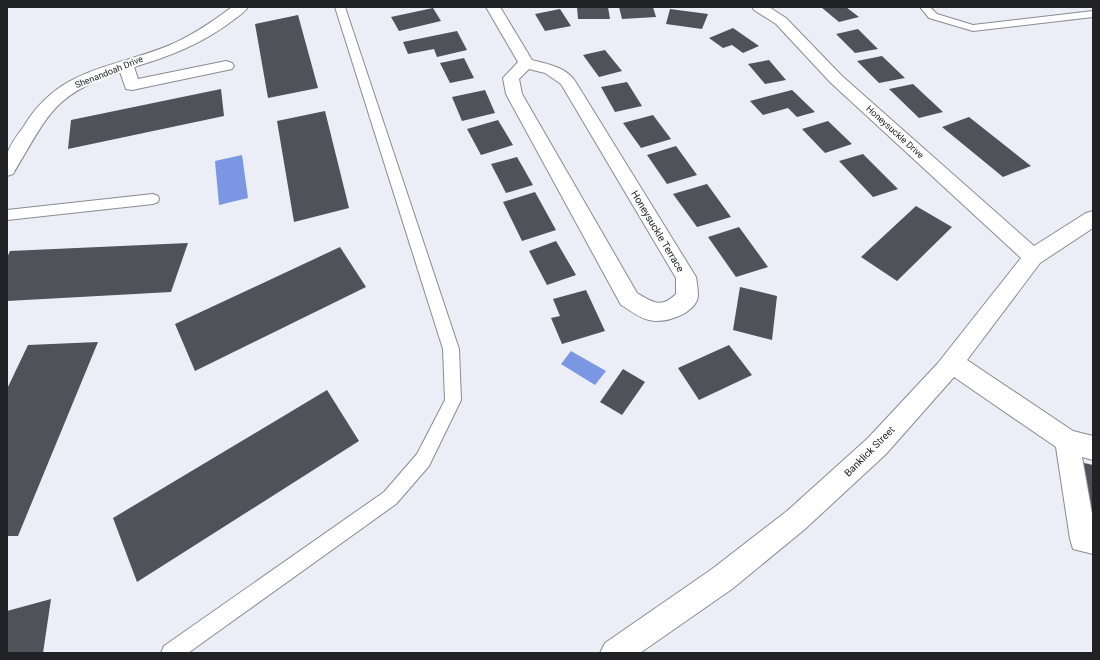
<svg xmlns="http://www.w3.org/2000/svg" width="1100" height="660" font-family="Roboto,sans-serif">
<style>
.water{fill:#7b96e2}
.building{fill:#4f5258}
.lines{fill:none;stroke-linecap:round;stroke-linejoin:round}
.service-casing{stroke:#888b92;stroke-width:2}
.minor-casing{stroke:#888b92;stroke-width:2}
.service{fill:#fff;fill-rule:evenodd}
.minor{fill:#fff;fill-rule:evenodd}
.labels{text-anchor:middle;stroke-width:4;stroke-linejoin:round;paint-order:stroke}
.far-street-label{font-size:9px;fill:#212225;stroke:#fff}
.street-label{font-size:10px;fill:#212225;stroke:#fff}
</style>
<rect width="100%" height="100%" fill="#ebeef6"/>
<path class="water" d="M242,155L248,198L219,205L215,161Z
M571,351L606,371L595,385L561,364Z"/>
<path class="building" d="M577,7H608L610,19H578Z
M619,7H653L656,17L622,19Z
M821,7H846L859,17L839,22Z
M433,8L441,21L399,31L391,17Z
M560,9L571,26L545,31L535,14Z
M670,9L708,14L702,29L666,24Z
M298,15L318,88L268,98L255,24Z
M733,28L759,46L743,53L732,45L723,48L709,38Z
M858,29L878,49L855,53L836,34Z
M457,31L467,50L437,57L434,49L408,54L403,42Z
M605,50L622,71L599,77L583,55Z
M882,56L905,78L879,83L857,61Z
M464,58L474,78L450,83L440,63Z
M769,60L786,80L765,84L748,64Z
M627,82L642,106L615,112L601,87Z
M913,84L943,112L919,118L889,89Z
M221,89L224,116L68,149L71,120Z
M485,90L495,113L462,121L452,97Z
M792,90L815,112L797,117L788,108L763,115L750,101Z
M325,111L349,208L294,222L277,121Z
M653,115L671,139L641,148L623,123Z
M969,117L1031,166L1003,177L942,127Z
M498,120L513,145L481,155L467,129Z
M828,121L852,144L825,153L802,129Z
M676,146L697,175L667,184L647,155Z
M863,154L898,189L873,197L839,161Z
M517,157L533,185L506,193L491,164Z
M707,184L731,217L697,227L673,194Z
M535,192L556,230L522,241L503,202Z
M916,206L952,227L897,281L861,257Z
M739,227L768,267L736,277L708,237Z
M556,241L576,275L547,285L529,251Z
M188,243L171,292L7,301V258L10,251Z
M340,247L366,287L195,371L175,324Z
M740,287L777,296L772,340L733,330Z
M586,290L605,331L562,344L551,318L560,316L553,299Z
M98,342L18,536H7V389L28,345Z
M729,345L752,375L699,400L678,368Z
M623,369L645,382L622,415L600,402Z
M327,390L359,441L137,582L113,518Z
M1080,462L1093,465V519L1090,518Z
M51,599L43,653H7V611Z"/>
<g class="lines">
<defs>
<path id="service" d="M335,7H345L459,349L461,400L429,466L396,504L188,653H161L164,646L384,492L417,454L445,400L443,349Z
M920,7H930L937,14L973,25L1093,11V17L973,31L929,18Z
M153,194L158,196L159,199L158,202L153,204L7,220V210Z"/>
<path id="minor" d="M232,7H248C244,13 237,17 232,21C202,44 170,56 134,67L138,79L226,61L232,63L234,66L232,69L132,90L126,89L120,72C52,94 47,118 13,174L7,176C7,170 6,162 7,155C9,146 18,134 24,126C60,67 112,69 170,45C193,35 212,22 232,7Z
M486,7H500L532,60C547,64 566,67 575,81L696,277C697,283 698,290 698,296C696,314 664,324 649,320C639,318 630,310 621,305L506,94L503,78L518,62ZM529,69L545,73L561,84L676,278V294C661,309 652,302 637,293L522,94L519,79Z
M752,7H769L786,18L842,76L1034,246L1086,213L1093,211V228L1040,263L967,360L1073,431L1093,436V460L1082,457L1093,519V554L1073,549L1070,539L1056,447L954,377L886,454L805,529L732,589L640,653H600L605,643L712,569L787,511L868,438L938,363L1021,258L830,82L776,24L754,10Z"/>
</defs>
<use href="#service" class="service-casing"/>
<use href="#minor" class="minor-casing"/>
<use href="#service" class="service"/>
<use href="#minor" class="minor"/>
</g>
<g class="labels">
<g class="far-street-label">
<text transform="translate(109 72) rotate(-22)" y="3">Shenandoah Drive</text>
<text transform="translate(895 132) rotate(42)" y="3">Honeysuckle Drive</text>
</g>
<g class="street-label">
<text transform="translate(658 231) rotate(59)" y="4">Honeysuckle Terrace</text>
<text transform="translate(869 451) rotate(-45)" y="4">Banklick Street</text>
</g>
</g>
<rect width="1100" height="660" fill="none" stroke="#212225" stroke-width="16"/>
</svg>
